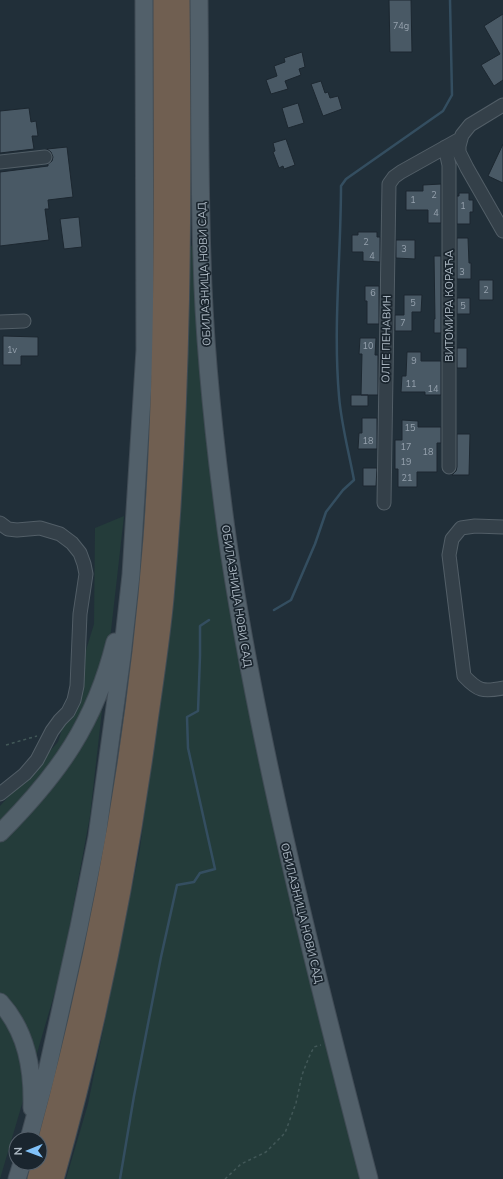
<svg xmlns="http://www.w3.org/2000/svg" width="503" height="1179" font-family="Mulish,sans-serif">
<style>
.green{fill:#243c3a}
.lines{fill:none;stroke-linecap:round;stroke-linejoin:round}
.stream{stroke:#344e60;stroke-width:2.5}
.building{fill:#495965;stroke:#1c2730}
.minor-casing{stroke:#525e67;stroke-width:15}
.major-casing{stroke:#414c56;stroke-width:19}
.highway-casing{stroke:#3f4b54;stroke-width:21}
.path{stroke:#425858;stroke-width:1.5;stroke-dasharray:3 3;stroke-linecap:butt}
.minor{stroke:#344049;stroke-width:13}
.major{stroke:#52606a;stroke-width:17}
.highway{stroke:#705f51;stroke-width:19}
.labels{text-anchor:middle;stroke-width:3.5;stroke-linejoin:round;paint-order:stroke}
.number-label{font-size:9px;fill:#96a2ae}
.street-label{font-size:11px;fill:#afbbc6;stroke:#1a252e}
</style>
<rect width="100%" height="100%" fill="#212f39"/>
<path class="green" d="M196,242L202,397L215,517L227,587L286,882L355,1148L361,1179H66L88,1104L140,848L164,656L183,460L189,302L190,247Z
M124,516L90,816L62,968L0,1179V806L58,742L94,624L95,528Z"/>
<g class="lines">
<path class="stream" d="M274,610L291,600L315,544L326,512L343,490L354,480C349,453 341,423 339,396C333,326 341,256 341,186L346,179L443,111L452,95L450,0
M120,1179L134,1096L161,957L177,885L194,882L200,873L215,869L188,748L187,717L198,711L200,656V626L209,620"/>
</g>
<path class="building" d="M389,0H411L412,52H390Z
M503,14V80L494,86L481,65L500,54L484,26Z
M302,52L305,67L299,69L301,75L285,81L288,89L271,94L266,80L277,76L274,66L285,62L284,58Z
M321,81L325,93L328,92L330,98L338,96L342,109L323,116L311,84Z
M298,103L304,123L288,128L282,108Z
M29,108L31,122L36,121L38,136H32L34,149L0,153V111Z
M286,139L295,165L284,169L283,166L279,168L273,152L275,151L273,143Z
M503,144V183L488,176Z
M67,147L73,197L48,200L49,209H45L49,240L0,246V172L48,166V164L52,161L53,157L51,152L47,149Z
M441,184V223H428V210H406V191H423V185Z
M459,193H469V200H473V212H470V224H457V196H459Z
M79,217L82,247L64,249L60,219Z
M358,232H377V237H380V262L363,261V252H352V235H358Z
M457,238H468L469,263H471V279H457Z
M396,240H415V259L396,258Z
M434,256H441V333H434V319H435Z
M479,280H493V300H479Z
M365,286H379V324H367V301H365Z
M404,295H422L421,312H412V331H395V315H404Z
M457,298H470V314H457Z
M3,336L38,337V356H21V365H3Z
M360,338H376L375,355H378V395H361L362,354H359Z
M457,348H467V368H457Z
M407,352H421V361H441V395H425V392H401L402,376H406Z
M351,395H368V406H351Z
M362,418H377V449H358L359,433H362Z
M402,420L418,421V427H441V443H437V472H417V487H398V469H395V440H402Z
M457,434H470L469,475H452L456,471L457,467Z
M363,468H377L376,486H363Z"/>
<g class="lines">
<defs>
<path id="minor" d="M503,105L470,125L462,135L459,146V152L467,168L503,231
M445,147L449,165V467
M0,162L45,157
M0,322L24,321
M384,503L389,184L394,177L401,172L460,139
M0,523L8,529L17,530L40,528L60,534L72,543L80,553L84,564L86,574L80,614L77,686L74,700L68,712L60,720L52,731L37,760L25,774L0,794
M503,527L475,526L461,528L452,539L449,555L464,676C478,691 483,692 503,688"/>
<path id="major" d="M199,0C200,86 199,172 202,258C204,339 212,419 222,498C231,573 245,649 260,723C291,876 330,1028 369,1179
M0,833C59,774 95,723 115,642
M0,1002C27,1032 33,1069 32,1108
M29,1139L46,1076L79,927L97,837L122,656L131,575L145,350L144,0
M17,1179L22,1163"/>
<path id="highway" d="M37,1179C96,970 136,755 153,538C166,359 163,180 163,0
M54,1179C96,1031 126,881 147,728C153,685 160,641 164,598C182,399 182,199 180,0"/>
</defs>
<use href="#minor" class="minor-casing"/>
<use href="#major" class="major-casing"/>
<use href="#highway" class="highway-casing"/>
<path class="path" d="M6,745L37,736
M225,1179L241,1164L266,1152L285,1133L296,1103L302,1075L309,1057L314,1047L321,1045"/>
<use href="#minor" class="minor"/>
<use href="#major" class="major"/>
<use href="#highway" class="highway"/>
</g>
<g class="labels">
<g class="number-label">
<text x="401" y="29">74g</text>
<text x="434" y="198">2</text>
<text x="413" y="203">1</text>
<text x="463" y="209">1</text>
<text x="436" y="216">4</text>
<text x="366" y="245">2</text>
<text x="404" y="252">3</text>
<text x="372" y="259">4</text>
<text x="462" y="275">3</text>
<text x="486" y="293">2</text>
<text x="373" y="296">6</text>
<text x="413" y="306">5</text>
<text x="463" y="309">5</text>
<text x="403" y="326">7</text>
<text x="368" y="349">10</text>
<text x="12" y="353">1v</text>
<text x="414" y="364">9</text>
<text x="411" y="387">11</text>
<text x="433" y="392">14</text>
<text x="410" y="431">15</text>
<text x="368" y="444">18</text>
<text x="406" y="450">17</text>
<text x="428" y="455">18</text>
<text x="406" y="465">19</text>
<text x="407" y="481">21</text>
</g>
<g class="street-label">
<text transform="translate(204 274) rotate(-92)" y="4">ОБИЛАЗНИЦА НОВИ САД</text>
<text transform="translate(449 306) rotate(-90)" y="4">ВИТОМИРА КОРАЋА</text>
<text transform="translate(386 339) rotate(-89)" y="4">ОЛГЕ ПЕНАВИН</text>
<text transform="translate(237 596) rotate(81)" y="4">ОБИЛАЗНИЦА НОВИ САД</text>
<text transform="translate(302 913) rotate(76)" y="4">ОБИЛАЗНИЦА НОВИ САД</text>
</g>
</g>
<g transform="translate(28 1151) rotate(269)"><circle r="19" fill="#1a252e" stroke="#56616b"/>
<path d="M0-3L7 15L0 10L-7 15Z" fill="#81c2f9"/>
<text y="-6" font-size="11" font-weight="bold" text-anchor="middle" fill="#afbbc6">N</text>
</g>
</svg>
